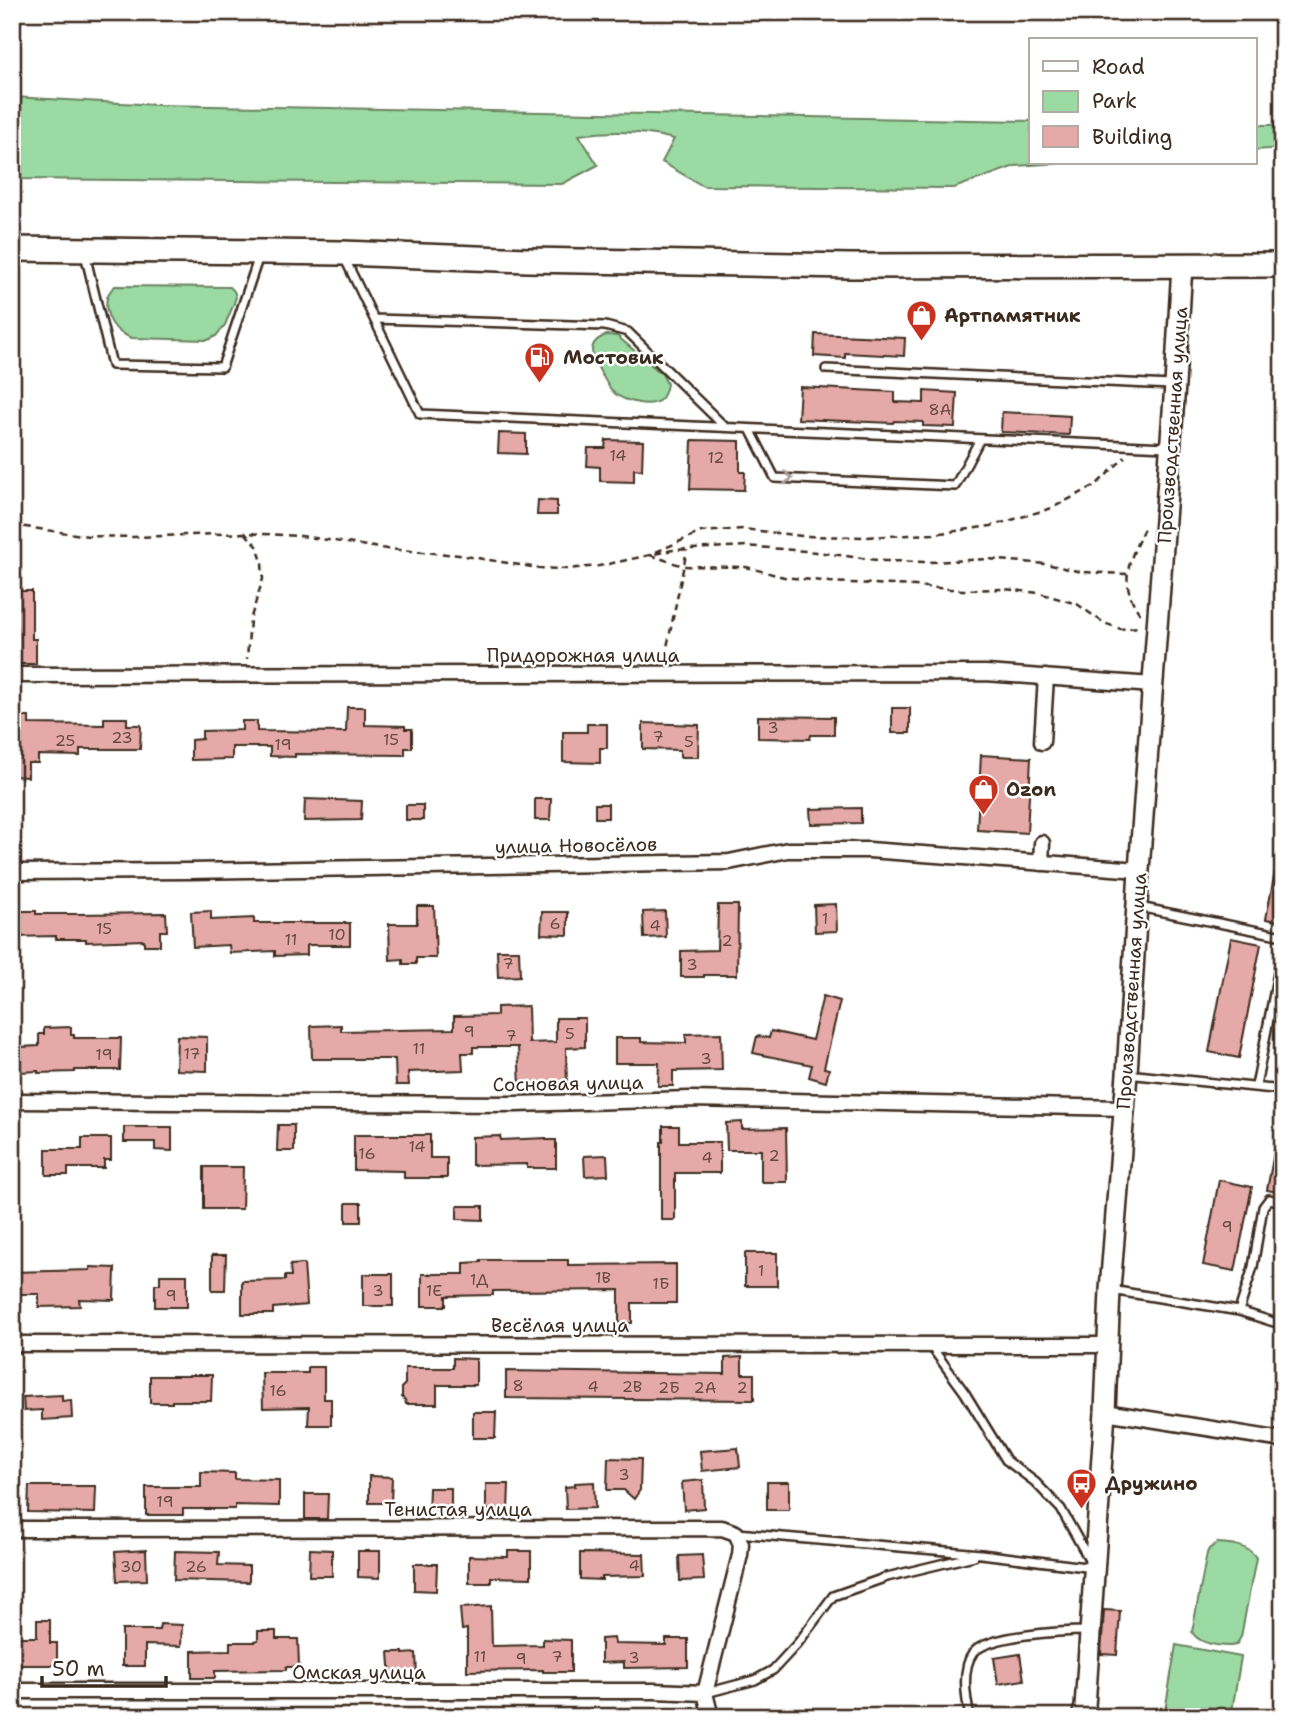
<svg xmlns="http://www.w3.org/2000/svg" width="1295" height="1729" font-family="'Shantell Sans',sans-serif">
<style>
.green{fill:#9bdaa3;stroke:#6b8260;stroke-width:2}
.building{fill:#e5aaa8;stroke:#3b2a1e;stroke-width:2}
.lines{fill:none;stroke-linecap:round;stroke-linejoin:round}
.service-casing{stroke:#3b2a1e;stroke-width:12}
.minor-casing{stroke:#3b2a1e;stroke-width:19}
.tertiary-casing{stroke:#3b2a1e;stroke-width:24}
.primary-casing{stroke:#3b2a1e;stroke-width:28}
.path{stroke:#3b2a1e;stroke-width:2.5;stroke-dasharray:7 5;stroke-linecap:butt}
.service{stroke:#fff;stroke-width:7}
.minor{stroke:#fff;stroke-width:14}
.tertiary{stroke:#fff;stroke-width:19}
.primary{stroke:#fff;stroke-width:23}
.oneway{stroke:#a79f9a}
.labels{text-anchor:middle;stroke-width:5;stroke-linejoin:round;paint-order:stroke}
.number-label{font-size:16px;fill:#664a40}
.poi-label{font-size:19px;font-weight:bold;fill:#3b2a1e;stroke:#fff;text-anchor:start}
.street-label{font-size:19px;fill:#3b2a1e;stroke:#fff}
</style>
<rect width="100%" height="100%" fill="#fff"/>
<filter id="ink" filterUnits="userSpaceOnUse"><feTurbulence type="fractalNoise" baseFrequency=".0143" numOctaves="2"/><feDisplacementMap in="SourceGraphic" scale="14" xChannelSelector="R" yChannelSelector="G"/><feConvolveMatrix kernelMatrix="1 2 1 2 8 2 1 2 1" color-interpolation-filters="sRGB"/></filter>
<g filter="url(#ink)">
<path class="green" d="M12,97L158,105L1031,121V163H1061L1015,166L954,188L703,186L662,162L674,139C643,131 611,130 579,135L598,165L562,184L12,179Z
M1255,125H1283V148L1255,150Z
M115,286L230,287L234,291L236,297L233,306L225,325L216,336L208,340L132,338C129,337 123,334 121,333C106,322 100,298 115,286Z
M607,335L617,336L662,374L667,384C666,389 665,395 661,399C651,409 624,401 614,393C609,388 606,381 602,375C593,359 583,343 607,335Z
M1217,1543C1231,1544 1249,1545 1256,1558L1241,1637L1236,1645L1231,1646C1218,1646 1199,1644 1192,1632L1207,1553L1209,1549Z
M1176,1645L1241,1657L1231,1717H1164Z"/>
<path class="building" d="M815,334L905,338L904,356L845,353V358L814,356Z
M800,387L895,392V402L924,403V391L957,393L955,427L923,426V422L894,421L893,423L798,419Z
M1002,412L1070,416L1069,435L1001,432Z
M499,433L526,434V454L498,453Z
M606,440L643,441L642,470L634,469V482L600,481V467L587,466L588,448H605Z
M692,440L740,441V472H745L744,490L690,489Z
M538,500L557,501V515H537Z
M12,591H32V639H36V664H12Z
M347,707H365V725L405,726V729H412V748H405V755L295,754V757L270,756V747H232V759L191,760V740L202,739V731L242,730V721H257V731L346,732Z
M892,708H910V733H892Z
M758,716L834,717V735H811L810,739L758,738Z
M12,717H29V724L104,725V718H127V725H141L140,749H80V756L38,755V763H28V777L12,776Z
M643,723L699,725L698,757H680V750L643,749Z
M587,724H607V748H600V763L563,762V732H587Z
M981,755L1031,758L1027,833L977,830Z
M305,799L362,801L361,820L304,821Z
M535,799H551L550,820H535Z
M595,804H608V818H595Z
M406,805H423V820H406Z
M861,808V823L811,824L810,809Z
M1276,866L1283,867V922L1266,919Z
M836,904L837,931L815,932L814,905Z
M718,905H738L737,975H704V977H681V951L717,950Z
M417,906H434L436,958H416V964H403V959L390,960L389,924H417Z
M12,911H36V914H74L166,913L167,931H160V945H144V940L86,942V939H56V936L12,937Z
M211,911V920L254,918V923H350V945H307V955L275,956V951L230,953L229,945L193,947L191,912Z
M665,911L666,937L644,938L643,912Z
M542,912H568V935L541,934Z
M1231,938L1261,944L1239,1058L1209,1052Z
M497,950H519L520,976L498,977Z
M823,996L840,1001L824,1068L829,1069L826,1082L809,1077L812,1065L753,1053L757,1036L769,1038L771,1031L812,1040Z
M528,1006L529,1043L556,1042V1018H585V1047L566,1048L567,1085H520L518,1047H473V1053H462L463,1070L408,1072L409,1085H396L395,1059H312L311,1026L341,1025V1031L454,1029V1016L497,1015V1007Z
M71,1027V1035H74V1038H121L120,1070H75V1072L38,1073V1071L20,1072V1047L39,1046V1034H44V1028Z
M721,1033L722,1070L673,1071V1086H658L659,1063H615V1038H641V1042L686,1043V1034Z
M177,1036L207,1037V1071L176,1070Z
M742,1122V1129L786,1128L787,1182H761V1150H727L726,1123Z
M278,1125H294V1151H277Z
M663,1126H679V1142H720V1173H675V1220H661V1142H663Z
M124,1127H172V1151L155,1150V1142H124Z
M354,1135H430V1158H447V1178H404V1171L354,1170Z
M500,1136L501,1140L546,1138V1140H556V1168H527V1164L472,1165V1137Z
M82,1138H111V1160H104V1168H68V1175H46V1149H82Z
M1276,1142L1283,1143V1193L1267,1190Z
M607,1155L608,1175L585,1176L584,1156Z
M204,1167H243L242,1209H204Z
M1219,1180L1252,1187L1235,1271L1203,1265Z
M346,1203H361V1222H346Z
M457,1206H483V1220L457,1219Z
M745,1253H777V1286H745Z
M212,1255H226L225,1290H212Z
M481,1260H568V1265L676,1264V1303H632V1323H619V1290L493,1291V1295L446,1296V1306H422V1274H464V1263L481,1262Z
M304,1264L307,1305L273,1308V1314H242V1281L285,1280V1276H291L290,1265Z
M90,1267L115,1268L114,1300L79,1299L80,1306L39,1307V1294H12V1272L90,1270Z
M363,1274H393V1306H363Z
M160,1275H187V1307H155V1284H160Z
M742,1357V1374H754V1400L506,1398V1371L725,1374V1358Z
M453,1358L476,1359V1385H437V1404H406L405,1400L402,1397V1387L405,1384V1368H453Z
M308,1367H324V1399H331V1425H308L309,1407L263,1408L262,1373H308Z
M189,1375H212L211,1401H172V1403H150V1376H189Z
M62,1395V1401L71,1400L72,1418L42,1420V1410L24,1411L23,1397Z
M473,1412H496L495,1438H473Z
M738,1448L740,1467L702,1471L700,1451Z
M608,1458L641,1459L640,1490L634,1499L624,1490H607Z
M201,1472L235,1473V1479L279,1480V1506L235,1505V1509H183V1515H146V1487H201Z
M369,1476L392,1477L391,1503H369Z
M703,1480L704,1508L684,1510L682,1482Z
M594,1482L595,1508L566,1509L565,1487L575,1486V1483Z
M767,1482H789V1510H767Z
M486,1484H509L508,1510H486Z
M29,1486H96L95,1513L28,1512Z
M429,1488H451V1515H428Z
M305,1494H328L327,1519H305Z
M310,1549L332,1550V1576H309Z
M146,1550L147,1580L117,1581L115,1552Z
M175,1551L219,1552L218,1565L249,1566V1582L174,1580Z
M358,1551H380V1578L358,1577Z
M508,1551H531V1578L491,1577V1583H469V1556L508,1557Z
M580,1553L644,1554L645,1576L602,1577V1580L580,1579Z
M702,1555L704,1580L680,1581L679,1556Z
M414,1564H437L436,1591L414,1590Z
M491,1606L492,1646L543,1645V1639L571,1640V1672H543V1670L467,1671V1629L462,1630L460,1608Z
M1104,1610L1120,1611L1117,1655L1101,1654Z
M37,1620H50V1643H57V1665H12V1637H37Z
M160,1624L182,1625L181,1646L145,1645V1666H122V1630H159Z
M258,1631H276V1639H298L299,1667H286V1670L215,1671V1678H192V1651L230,1650V1642H255V1641L258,1640Z
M614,1638L615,1644L666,1645V1639H688V1667L624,1668V1662L601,1663V1639Z
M389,1652H403V1654L416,1653L417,1677L391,1679Z
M1020,1654L1024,1680L998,1684L994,1658Z"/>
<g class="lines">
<defs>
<path id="service" d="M85,254L112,365L222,367L259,256
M344,257L420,414L1167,447
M374,319L605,326L628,332L725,427
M826,369L1172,385
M750,429L775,478L955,486L980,439
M1139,907L1283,936
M1127,1074L1283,1090
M1256,1086L1283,947
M1111,1290L1239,1311L1253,1267L1263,1207L1269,1199L1283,1202
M1239,1311L1283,1325
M930,1345L965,1393L1006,1460L1035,1482L1061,1509L1090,1561
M737,1533L981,1554L1094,1568
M706,1693L755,1680L773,1670L798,1643L833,1596L887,1577L974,1556
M970,1717C966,1699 961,1669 973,1653C989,1634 1065,1631 1089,1631"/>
<path id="minor" d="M12,675L986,673L1153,685
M1042,742L1046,677
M1041,863L1042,843
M12,872L188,871L729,862L788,850H869L1139,870
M12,1101L515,1104L690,1099L1124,1108
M12,1344L1107,1345
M1105,1412L1283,1440
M12,1529L722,1528L736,1533L741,1544L740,1555L705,1693L711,1717
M12,1691H654L705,1693"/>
<path id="tertiary" d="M1082,1717L1085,1707L1105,1412L1110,1290L1127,1074L1139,870L1175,385L1182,265"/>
<path id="primary" d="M12,249L342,253L528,260L851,266L1283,265"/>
</defs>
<use href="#service" class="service-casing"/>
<use href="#minor" class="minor-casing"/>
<use href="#tertiary" class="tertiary-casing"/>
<use href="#primary" class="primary-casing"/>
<path class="path" d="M12,525L88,536L133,537L245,533L301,536L387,549L459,555L538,568L566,569L599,566L673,550L746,546L816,552L884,561L930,562L988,559L1046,564L1082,572L1127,574
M245,533L258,547L262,563L263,579L250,620L247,659
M656,552L701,532L743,529L802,536L865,537L934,534L991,526L1052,508L1096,485L1125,457
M650,555L683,566L746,567L784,577L830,582L915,586L962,590L1005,589L1039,593L1077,604L1104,623L1121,629L1139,627
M1140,614C1117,581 1130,559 1145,526
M665,657L687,550"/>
<use href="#service" class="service"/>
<use href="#minor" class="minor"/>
<use href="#tertiary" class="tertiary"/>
<use href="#primary" class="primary"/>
</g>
<defs><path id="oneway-chevron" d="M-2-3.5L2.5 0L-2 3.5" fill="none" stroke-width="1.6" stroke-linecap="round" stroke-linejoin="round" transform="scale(1.75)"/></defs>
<use class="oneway" href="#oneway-chevron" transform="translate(788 478) rotate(3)"/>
</g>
<defs>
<symbol id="shop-pin" viewBox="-11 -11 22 30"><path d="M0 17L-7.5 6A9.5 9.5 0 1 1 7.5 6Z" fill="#c8321e" stroke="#fff"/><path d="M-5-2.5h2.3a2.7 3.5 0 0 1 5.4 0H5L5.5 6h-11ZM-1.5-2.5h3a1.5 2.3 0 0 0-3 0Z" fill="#fff"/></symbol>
<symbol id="fuel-pin" viewBox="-11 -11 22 30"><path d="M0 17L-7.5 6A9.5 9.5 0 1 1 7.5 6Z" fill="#c8321e" stroke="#fff"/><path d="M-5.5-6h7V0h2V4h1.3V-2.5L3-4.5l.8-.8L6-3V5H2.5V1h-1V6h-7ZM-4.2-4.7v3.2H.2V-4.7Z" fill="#fff"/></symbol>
<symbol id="bus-pin" viewBox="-11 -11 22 30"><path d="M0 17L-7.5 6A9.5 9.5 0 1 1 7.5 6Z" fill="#c8321e" stroke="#fff"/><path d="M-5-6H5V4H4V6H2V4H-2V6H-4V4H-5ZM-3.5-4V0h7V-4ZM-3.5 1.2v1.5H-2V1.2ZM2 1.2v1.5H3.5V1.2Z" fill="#fff"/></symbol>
</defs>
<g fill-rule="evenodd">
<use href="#shop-pin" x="904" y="298" width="35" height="47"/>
<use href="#fuel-pin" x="522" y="340" width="35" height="47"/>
<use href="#shop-pin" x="966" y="772" width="35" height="47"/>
<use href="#bus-pin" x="1064" y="1466" width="35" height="47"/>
</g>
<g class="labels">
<g class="number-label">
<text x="940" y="415">8А</text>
<text x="618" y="461">14</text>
<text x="716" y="463">12</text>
<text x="773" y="733">3</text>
<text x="658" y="742">7</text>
<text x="122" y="743">23</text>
<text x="391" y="745">15</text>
<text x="65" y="746">25</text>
<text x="689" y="747">5</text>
<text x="283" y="750">19</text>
<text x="825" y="924">1</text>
<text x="555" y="929">6</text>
<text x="655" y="931">4</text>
<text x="104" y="934">15</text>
<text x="337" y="940">10</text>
<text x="291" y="945">11</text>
<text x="727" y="946">2</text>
<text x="508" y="969">7</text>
<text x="692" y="970">3</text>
<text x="469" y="1037">9</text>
<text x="570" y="1039">5</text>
<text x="511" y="1041">7</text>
<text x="419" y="1054">11</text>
<text x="192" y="1059">17</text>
<text x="104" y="1060">19</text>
<text x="706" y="1064">3</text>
<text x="417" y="1152">14</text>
<text x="367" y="1159">16</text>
<text x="774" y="1161">2</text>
<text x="707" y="1163">4</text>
<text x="1227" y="1232">9</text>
<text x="761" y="1276">1</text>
<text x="603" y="1283">1В</text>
<text x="479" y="1285">1Д</text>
<text x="661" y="1289">1Б</text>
<text x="378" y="1296">3</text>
<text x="434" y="1296">1Е</text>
<text x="171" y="1301">9</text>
<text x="518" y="1391">8</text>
<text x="593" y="1392">4</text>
<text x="632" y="1392">2В</text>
<text x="669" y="1393">2Б</text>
<text x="705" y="1393">2А</text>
<text x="742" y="1393">2</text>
<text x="278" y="1396">16</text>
<text x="624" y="1480">3</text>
<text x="165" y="1507">19</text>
<text x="634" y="1571">4</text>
<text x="131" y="1572">30</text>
<text x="196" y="1572">26</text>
<text x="480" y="1662">11</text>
<text x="557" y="1662">7</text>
<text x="634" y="1663">3</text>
<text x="521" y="1664">9</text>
</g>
<g class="poi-label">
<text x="944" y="322">Артпамятник</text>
<text x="563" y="364">Мостовик</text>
<text x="1006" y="796">Ozon</text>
<text x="1105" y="1490">Дружино</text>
</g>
<g class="street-label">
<text transform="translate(1172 425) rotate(-86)" y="7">Производственная улица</text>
<text x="583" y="662">Придорожная улица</text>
<text transform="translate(576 845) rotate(-1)" y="7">улица Новосёлов</text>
<text transform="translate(1131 991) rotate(-86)" y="7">Производственная улица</text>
<text transform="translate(568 1083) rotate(-1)" y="7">Сосновая улица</text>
<text x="560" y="1332">Весёлая улица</text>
<text x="458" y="1516">Тенистая улица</text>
<text x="359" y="1679">Омская улица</text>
</g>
</g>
<rect width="1295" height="1729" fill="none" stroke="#fff" stroke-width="42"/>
<rect x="21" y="21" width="1253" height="1687" fill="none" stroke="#3b2a1e" stroke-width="2.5" filter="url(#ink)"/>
<rect x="1029" y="38" width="228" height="126" fill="#ffffff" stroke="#b1aaa5" stroke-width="2"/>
<rect x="1043" y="61" width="35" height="10" fill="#ffffff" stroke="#b1aaa5" stroke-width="2"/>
<text x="1092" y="74" font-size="21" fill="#3b2a1e">Road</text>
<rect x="1043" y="91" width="35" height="21" fill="#9bdaa3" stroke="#b1aaa5" stroke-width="2"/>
<text x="1092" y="108" font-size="21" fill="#3b2a1e">Park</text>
<rect x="1043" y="126" width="35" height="21" fill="#e5aaa8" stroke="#b1aaa5" stroke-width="2"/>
<text x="1092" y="144" font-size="21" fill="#3b2a1e">Building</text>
<path d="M42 1676v10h124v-10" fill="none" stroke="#3b2a1e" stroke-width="3.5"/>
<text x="52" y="1676" font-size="21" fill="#3b2a1e" stroke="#ffffff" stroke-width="5" paint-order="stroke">50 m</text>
</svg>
